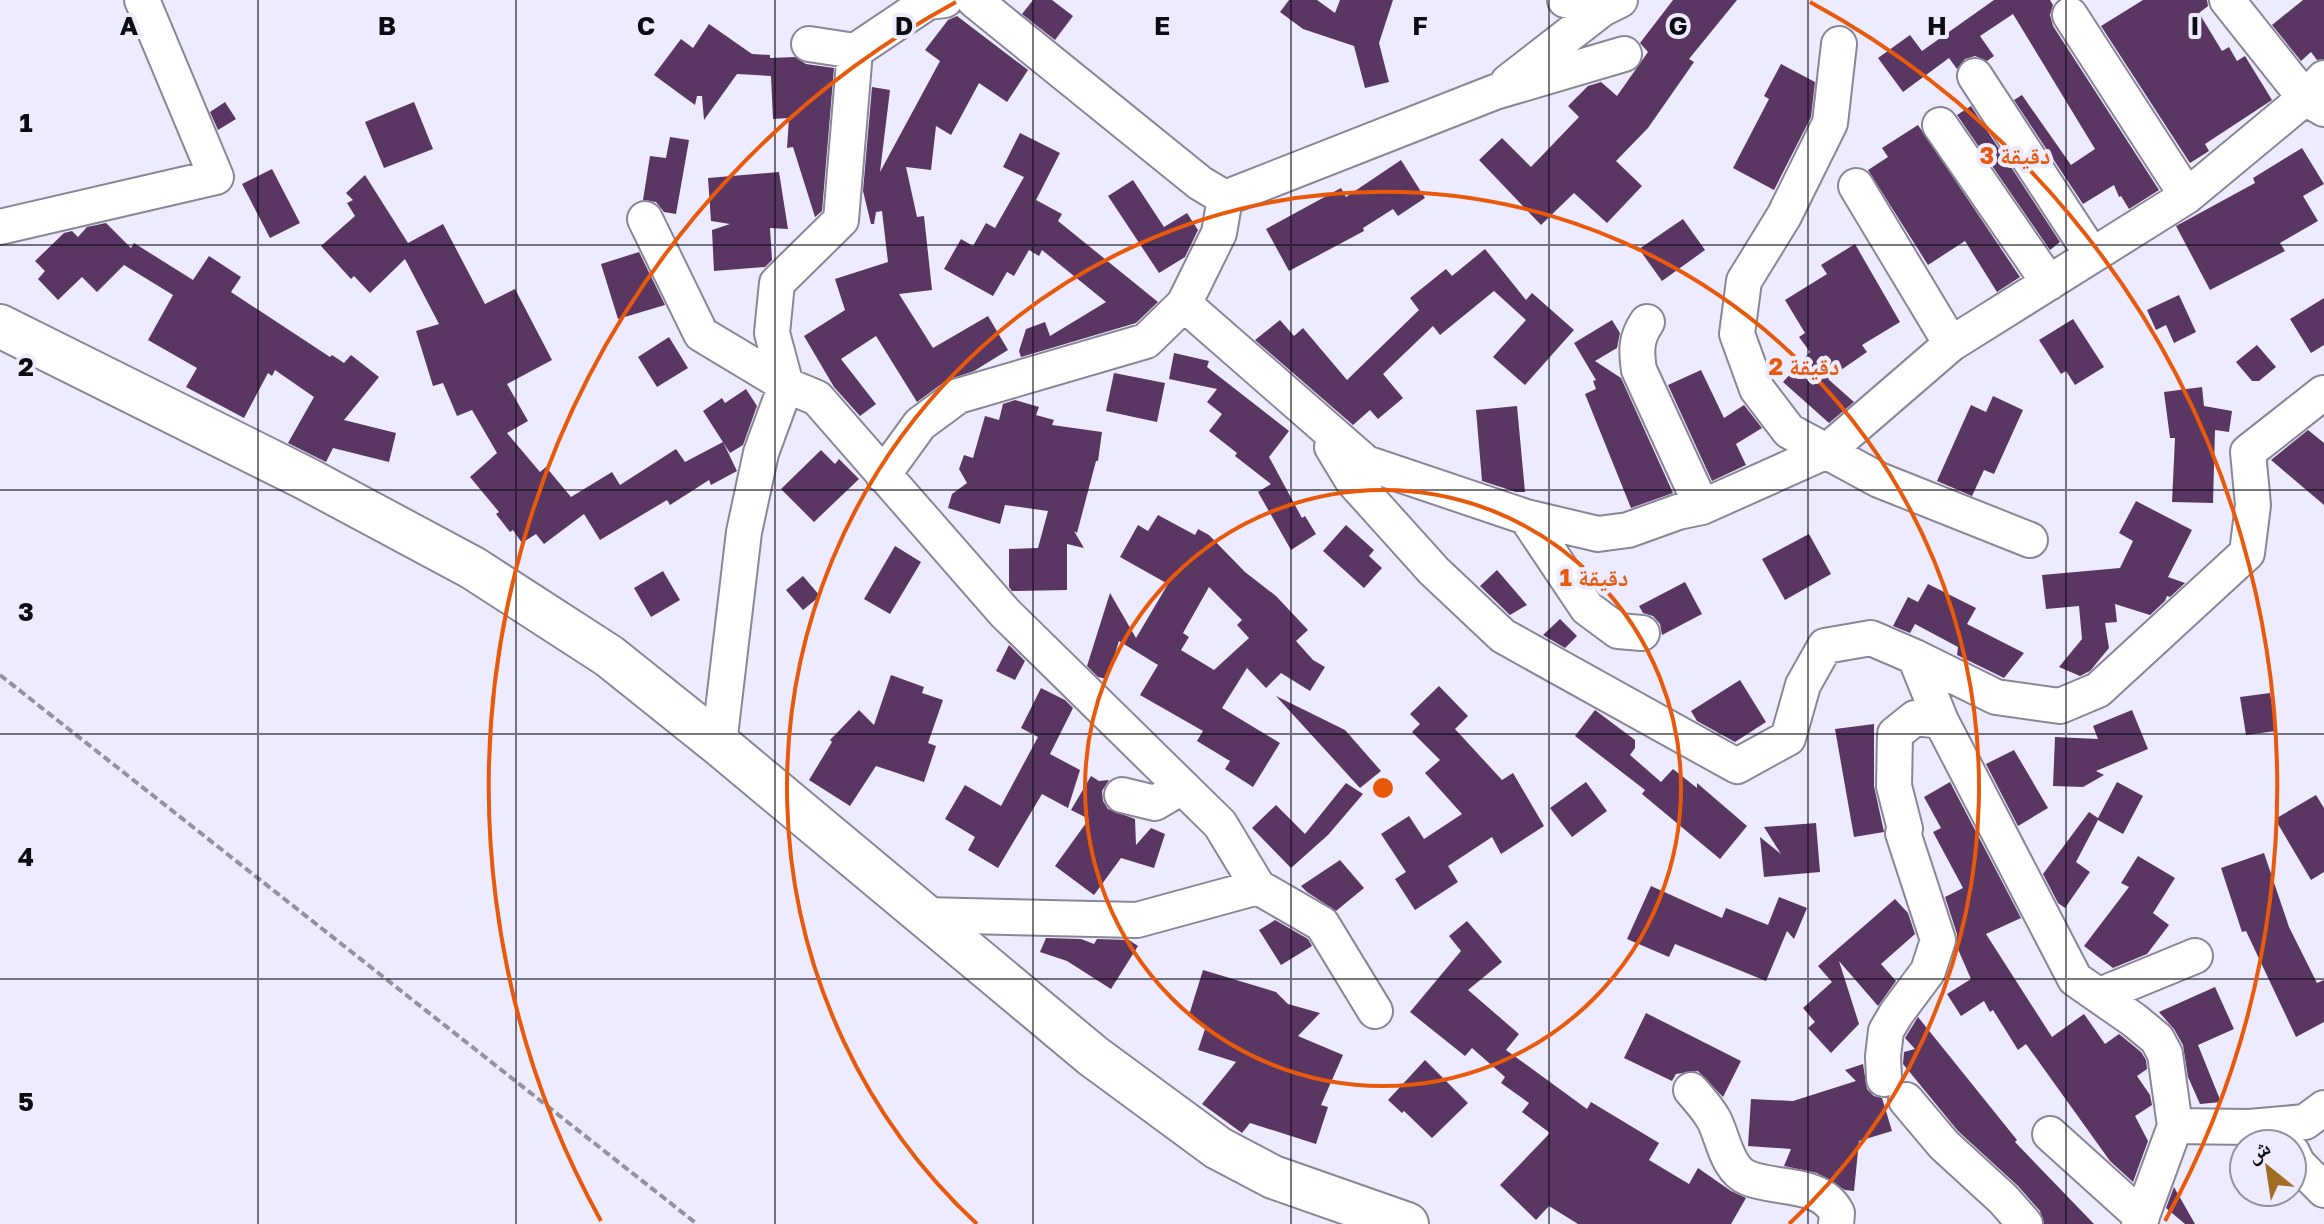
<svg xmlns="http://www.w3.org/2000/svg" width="2324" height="1224" font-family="'Golos Text','Noto Naskh Arabic',sans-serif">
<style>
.building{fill:#5a3763;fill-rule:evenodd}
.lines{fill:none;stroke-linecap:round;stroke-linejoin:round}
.minor-casing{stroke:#888697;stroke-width:38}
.major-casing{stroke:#888697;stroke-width:46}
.path{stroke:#9392a0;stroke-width:4;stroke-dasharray:8 4;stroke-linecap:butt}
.minor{stroke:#fff;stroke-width:34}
.major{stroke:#fff;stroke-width:42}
.grid{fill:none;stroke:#0c0c12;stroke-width:2;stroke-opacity:0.55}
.ring{fill:none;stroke:#e8590c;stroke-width:4}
.grid-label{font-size:26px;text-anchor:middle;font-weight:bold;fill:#0c0c12;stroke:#edebfe;stroke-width:8;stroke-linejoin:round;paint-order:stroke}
.centre{fill:#e8590c;stroke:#edebfe;stroke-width:4}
.ring-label{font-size:24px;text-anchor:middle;font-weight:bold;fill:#e8590c;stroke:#edebfe;stroke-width:8;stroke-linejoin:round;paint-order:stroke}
</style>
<rect width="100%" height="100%" fill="#edebfe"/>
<path class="building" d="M1033,0H1052L1073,16L1055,40L1022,14Z
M1289,0H1317L1335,13L1340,0H1393L1379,43L1389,82L1365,88L1354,46L1303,29L1280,12Z
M1673,0H1737L1689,59L1694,62L1648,128L1616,161L1642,186L1607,223L1574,193L1541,225L1479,160L1502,138L1531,167L1579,117L1568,106L1588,86L1601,82L1617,96L1648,52L1640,43Z
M1994,0H2050L2053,5L2050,15L2053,26L2159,190L2129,209L2121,196L2119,197L2114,185L2083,204L2014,100L2022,95L2071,165L2095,149L2013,14L1980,36L1994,56L1987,61L1975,56L1965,59L1957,69L1949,58L1903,92L1878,58L1910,35L1922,51Z
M2143,0H2207L2208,6L2199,13L2222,51L2229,47L2237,61L2245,56L2272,100L2205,144L2209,151L2190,163L2101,26Z
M2303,0H2324V59L2317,60L2311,52L2301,61L2272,25Z
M957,16L1028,70L1007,102L979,83L951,135L936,126L931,170L906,167L917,217L924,216L932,290L899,294L933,348L988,316L1008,350L974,371L947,380L917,402L876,336L841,359L876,404L860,416L834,387L804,336L845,310L835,279L888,262L882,211L876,212L874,224H871L863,191L872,87L890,90L880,172L940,61L925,50L948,20Z
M709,24L752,54L770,55V58L795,57L806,64L834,68L822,211L815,217L793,147L787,148L789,118L773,119L771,76L737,74L704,120L702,96H697L695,105L654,75L681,39L693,48Z
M1781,64L1815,82L1811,117L1774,190L1733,168L1769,99L1764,96Z
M225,102L236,119L218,130L210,112Z
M414,102L433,149L384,168L365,122Z
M1971,106L2060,242L2050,250L1957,115Z
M1918,125L2020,277L1997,292L1965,241L1928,265L1868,170L1888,157L1882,148Z
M1020,133L1060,153L1036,200L1062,214L1058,221L1158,302L1136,323L1021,357L1019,351L1026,329L1045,322L1050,336L1106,302L1042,250L1039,256L1029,250L1014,276L1007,272L993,296L944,269L961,239L973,246L986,223L995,228L1024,177L1003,167Z
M670,137L689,140L676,214L664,212L656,202L643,200L650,156L666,158Z
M2302,148L2324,184L2303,196L2318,221L2280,243L2285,251L2210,290L2176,226L2255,183L2253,178Z
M1401,160L1425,198L1398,216L1393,209L1363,228L1364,231L1289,271L1266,229L1341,188L1346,197Z
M272,169L300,223L270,238L242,184Z
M779,172L788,229L770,228L772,260L765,267L714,271L712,230L730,224L711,221L708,178Z
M365,175L408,243L443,224L485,304L515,289L552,360L507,384L528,421L507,433L540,472L546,467L571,497L612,472L620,485L676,449L685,462L723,442L737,471L711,485L709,480L670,505L667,500L600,540L584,514L544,544L536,534L522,543L513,530L510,532L496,514L499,512L470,477L497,453L472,410L457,416L443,383L433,386L416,331L439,324L405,259L370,293L354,276L351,279L321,246L355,216L347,203L353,200L346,193Z
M1133,180L1164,227L1187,213L1198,230L1185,257L1159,273L1108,196Z
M1683,219L1705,250L1662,281L1639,249Z
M106,223L131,248L134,243L193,280L209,256L241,277L231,292L330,357L332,355L344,363L351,355L379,377L344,420L396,433L389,462L333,448L326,462L288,443L314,397L275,370L272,376L268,373L244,418L186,387L197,368L148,340L173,295L124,265L97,292L82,277L58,300L38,279L45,271L35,261L64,233L72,231L78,237L87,227Z
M1855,244L1900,322L1862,345L1867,352L1828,379L1854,402L1829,423L1783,382L1810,352L1799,337L1805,333L1785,300L1827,274L1821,265Z
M1485,249L1526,300L1532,293L1574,330L1525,385L1493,357L1526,320L1494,291L1440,335L1433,326L1383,374L1403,398L1378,419L1370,410L1353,425L1255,340L1280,320L1294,336L1303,328L1347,380L1419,310L1410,298L1446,269L1452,276Z
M639,252L665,305L618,319L601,264Z
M2179,295L2196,332L2174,343L2166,325L2156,330L2147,310Z
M2324,298V345L2311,353L2290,319Z
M2073,319L2104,367L2075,385L2066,371L2061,374L2039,340Z
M1612,320L1620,333L1617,348L1595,361L1621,378L1673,493L1631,508L1585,394L1596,389L1593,381L1596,380L1574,343Z
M669,337L688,368L657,387L638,357Z
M2257,345L2276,367L2259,381H2252L2236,362Z
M1174,353L1209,361L1207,367L1289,431L1269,457L1302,518L1305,516L1316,534L1291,550L1258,492L1271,484L1235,456L1237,453L1209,431L1222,414L1207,402L1217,389L1169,379Z
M1701,370L1724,418L1744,405L1762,428L1736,444L1746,465L1712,481L1668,385Z
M1114,373L1165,383L1157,422L1106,411Z
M2202,387L2204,406L2232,411L2229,432L2215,430L2213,503L2172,502L2175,438H2170L2164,392Z
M746,389L757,406L743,445L730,453L703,411L722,398L725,403Z
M1993,396L2023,410L1994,474L1984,470L1972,496L1937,481L1971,405L1986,412Z
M1015,400L1039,407L1036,415L1054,420L1052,425L1102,432L1098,461H1096L1077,533L1074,531L1084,548L1067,544V590L1012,591L1009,587V549L1038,548L1048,511L1005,505L1000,524L948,508L952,494L967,483L959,469L964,455L973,458L985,416L999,420L1003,404Z
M1517,406L1525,492H1516L1482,481L1476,410Z
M2308,430L2324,443V505L2271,460Z
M821,450L835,464L839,459L859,479L814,522L781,489Z
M2136,501L2192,530L2168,577L2185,583L2170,597L2167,596L2165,601L2150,615L2115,604L2117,622L2105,623L2109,648L2090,671L2080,676L2059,667L2082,639L2079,606L2046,609L2042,575L2120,568L2133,541L2119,533Z
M1158,515L1195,535L1198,529L1209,535L1245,572L1276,596L1308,630L1296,641L1313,660L1325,667L1310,691L1281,673L1266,688L1247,668L1222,708L1280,743L1253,787L1225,769L1230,761L1197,741L1203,731L1140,695L1158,665L1119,641L1107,679L1098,677L1087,666L1110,593L1136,638L1168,584L1120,557L1138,525L1148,531ZM1209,587L1242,620L1237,625L1249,638L1214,670L1181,650L1189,637L1183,633Z
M1346,525L1374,550L1369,556L1382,568L1364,588L1323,551Z
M1809,534L1831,574L1785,600L1762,559Z
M895,546L921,562L890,614L864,599Z
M1497,570L1527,605L1510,615L1480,586Z
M663,571L680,600L651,617L634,588Z
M803,576L820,596L803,610L786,590Z
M1685,582L1702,614L1662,635L1660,624L1653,616L1643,613L1639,606Z
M1928,584L1976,608L1967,624L2024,653L2004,678L1957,655L1958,647L1915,624L1910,633L1893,626L1908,597L1918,602Z
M1560,619L1577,636L1565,648L1543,635Z
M1009,645L1025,661L1015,680L996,671Z
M891,675L924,687L922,693L943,700L928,743L936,746L924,782L876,766L850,806L809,780L832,742L830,740L859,710L874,725Z
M1740,680L1766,722L1735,742L1697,721L1691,711Z
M1439,686L1468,716L1455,729L1502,780L1513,773L1544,826L1501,854L1492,837L1448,866L1458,882L1415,910L1395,879L1406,872L1381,834L1409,816L1424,839L1462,814L1425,773L1440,760L1412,732L1420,724L1410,714Z
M1041,688L1065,700L1073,708L1050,754L1080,770L1068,808L1042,794L998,868L968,850L975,837L945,819L965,785L1001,806L1038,737L1021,728Z
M2270,693L2276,731L2246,735L2240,697Z
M1276,696L1345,730L1381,771L1360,788Z
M1595,710L1635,740V748L1630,755L1661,782L1673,769L1697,788V783L1747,826L1720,859L1642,794L1645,790L1575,736Z
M2132,710L2148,749L2096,771L2104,775L2083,787L2053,786L2055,737L2098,739L2093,726Z
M1874,724V786L1884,832L1854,837L1835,729Z
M2014,750L2048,808L2018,826L1986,764Z
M1091,776L1099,781L1109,780L1102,791L1103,801L1108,809L1135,819L1136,845L1151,828L1165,834L1154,868L1121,858L1094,895L1055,866L1089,819L1071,810Z
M1586,782L1607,811L1572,837L1550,808Z
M1950,782L2021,918L1986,934L2052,1037L2084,1014L2105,1044L2119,1034L2141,1052L2146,1060L2147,1069L2137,1076L2150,1095L2152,1105L2135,1116L2148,1141L2133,1182L2110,1161L2026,1044L2018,1050L1993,1010L1990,1012L1984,1001L1961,1016L1947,994L1971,979L1957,947V934L1945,897L1963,888L1933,832L1941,828L1924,797Z
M2117,782L2143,796L2123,834L2098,820L2076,862L2090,872L2065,908L2058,903L2043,874L2089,812L2098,818Z
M1346,783L1363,794L1328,835L1291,868L1252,828L1276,805L1305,834Z
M2316,795L2324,808V872L2311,880L2275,819Z
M1816,823L1820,872L1764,877L1760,837L1781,854L1764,827Z
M2264,853L2289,927L2317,983L2324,980V1022L2296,1037L2246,931L2242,932L2221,868Z
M2138,856L2175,878L2153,913L2169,925L2147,954L2113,968L2084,946L2129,887L2121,883Z
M1340,860L1364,888L1336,911L1307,892L1301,886Z
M1651,886L1722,918L1726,908L1768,925L1779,897L1807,908L1794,939L1787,931L1766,981L1675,944L1669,957L1627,939Z
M1895,899L1908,913L1915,934L1881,964L1896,981L1878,1006L1839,961L1859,1024L1831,1053L1808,1028L1815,1022L1803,1008L1832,982L1818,966Z
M1275,920L1308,939L1312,946L1281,965L1259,930Z
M1467,921L1502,962L1468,990L1519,1034L1506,1050L1587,1109L1591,1102L1659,1143L1649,1160L1689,1184L1698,1168L1731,1191L1746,1198L1731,1224H1578L1549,1206L1536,1220L1500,1185L1550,1133L1522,1112L1529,1103L1501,1083L1505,1077L1472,1048L1465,1056L1410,1012L1461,951L1449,936Z
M1046,938L1081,939L1094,944L1097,939L1129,940L1138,946L1111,989L1067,961L1040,952Z
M1203,970L1276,992L1288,1004L1320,1013L1298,1036L1343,1055L1321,1105L1328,1107L1316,1144L1250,1123L1242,1133L1202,1104L1236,1062L1198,1050L1205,1029L1189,1015Z
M2215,987L2234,1029L2198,1045L2221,1102L2200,1104L2188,1077L2183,1045L2174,1029L2159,1012Z
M1646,1013L1741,1061L1723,1097L1698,1071L1676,1074L1672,1081L1624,1058Z
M1918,1017L2017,1140L2015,1142L2094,1224H2044L2040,1211L2018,1186L1958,1131L1903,1064L1904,1052L1915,1049L1905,1038Z
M1425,1060L1468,1103L1432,1138L1404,1111L1402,1113L1388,1100Z
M1863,1064L1867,1089L1874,1096L1882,1098L1892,1131L1859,1141L1854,1191L1845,1190L1817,1173L1784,1166L1791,1149L1748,1146L1751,1099L1793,1101L1856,1081L1845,1070Z
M2174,1187L2195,1224H2185L2166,1208Z"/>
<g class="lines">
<defs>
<path id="minor" d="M974,0L1200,183L1225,198L1495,92L1624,54
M1565,0L1602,9
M2227,0L2305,98L2324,109
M2070,15L2187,196
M809,44L855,51L928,2L945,0
M1839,44L1830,123L1784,216L1744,281L1737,334L1757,389L1789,431L1879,480L2030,540
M855,51L841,220L777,283L772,333L786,385L817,398L1005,613L1220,824L1258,887
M1975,76L2092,255
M1508,82L1602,9L1620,0
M1940,125L2049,283
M1856,186L1951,344
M1225,198L1219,233L1184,304L1366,463L1526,517L1598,534L1628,530L1678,512L1702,507L1827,451L1951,344L2187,196L2305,98L2324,78
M645,219L701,334L786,385L761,453L744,532L719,744
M0,227L216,177L142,0
M1647,322C1636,338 1636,350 1639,370L1702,507
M1332,447L1352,480L1434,571L1503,636L1737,766L1788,738L1803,685L1825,646L1871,638L1915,657L1941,721L2075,979L2134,1020L2157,1039L2165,1054L2175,1126L2139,1224
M883,475L920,424L958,396L1146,341L1184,304
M1526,517L1587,608L1618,631L1642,633
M1915,657L1996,697L2060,706L2098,690L2247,553L2253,505L2248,452L2323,393
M1122,795L1155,803L1182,787
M924,915L1137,920L1258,887L1322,924L1375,1011
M2100,995L2195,956
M1884,1079L1883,1056L1886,1031L1896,1014L1928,971L1938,940L1903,833L1905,829L1894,786L1895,734L1915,718L1941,721
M1691,1090C1699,1099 1708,1109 1714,1120C1723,1137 1727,1170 1748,1178C1777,1190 1821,1181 1837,1213L1836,1224
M1906,1100L1944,1145L2003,1199L2025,1224
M2175,1126L2249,1127L2305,1122L2324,1108
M2050,1134L2142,1217
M2292,1152L2298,1164L2324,1190"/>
<path id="major" d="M0,326L307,479L473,568L609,656L719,744L1093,1056L1218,1148L1273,1177L1407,1224"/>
</defs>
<use href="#minor" class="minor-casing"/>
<use href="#major" class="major-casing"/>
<path class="path" d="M0,675L697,1224"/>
<use href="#minor" class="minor"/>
<use href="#major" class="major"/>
</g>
<path class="grid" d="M258,0V1224M516,0V1224M775,0V1224M1033,0V1224M1291,0V1224M1549,0V1224M1808,0V1224M2066,0V1224M0,245H2324M0,490H2324M0,734H2324M0,979H2324"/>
<g class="ring">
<circle cx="1383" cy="788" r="298"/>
<path d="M977 1224A596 596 0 1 1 1789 1224"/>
<path d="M601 1221A894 894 0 0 1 956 2M1810 2A894 894 0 0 1 2165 1221"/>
</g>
<g class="grid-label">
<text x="129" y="35">A</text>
<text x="387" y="35">B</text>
<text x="646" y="35">C</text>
<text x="904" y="35">D</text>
<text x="1162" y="35">E</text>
<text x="1420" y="35">F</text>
<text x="1678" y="35">G</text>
<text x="1937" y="35">H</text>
<text x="2195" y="35">I</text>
<text x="26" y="132">1</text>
<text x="26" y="376">2</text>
<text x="26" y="621">3</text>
<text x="26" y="866">4</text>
<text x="26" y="1111">5</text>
</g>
<circle cx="1383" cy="788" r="12" class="centre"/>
<g class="ring-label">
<text x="2015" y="164">3 دقيقة</text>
<text x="1804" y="375">2 دقيقة</text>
<text x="1594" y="586">1 دقيقة</text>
</g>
<g transform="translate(2268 1168) rotate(330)"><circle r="38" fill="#edebfe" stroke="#9392a0" stroke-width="2"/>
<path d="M0-6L14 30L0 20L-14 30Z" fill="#a06d24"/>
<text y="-12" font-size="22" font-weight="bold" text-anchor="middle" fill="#0c0c12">ش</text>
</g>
</svg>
